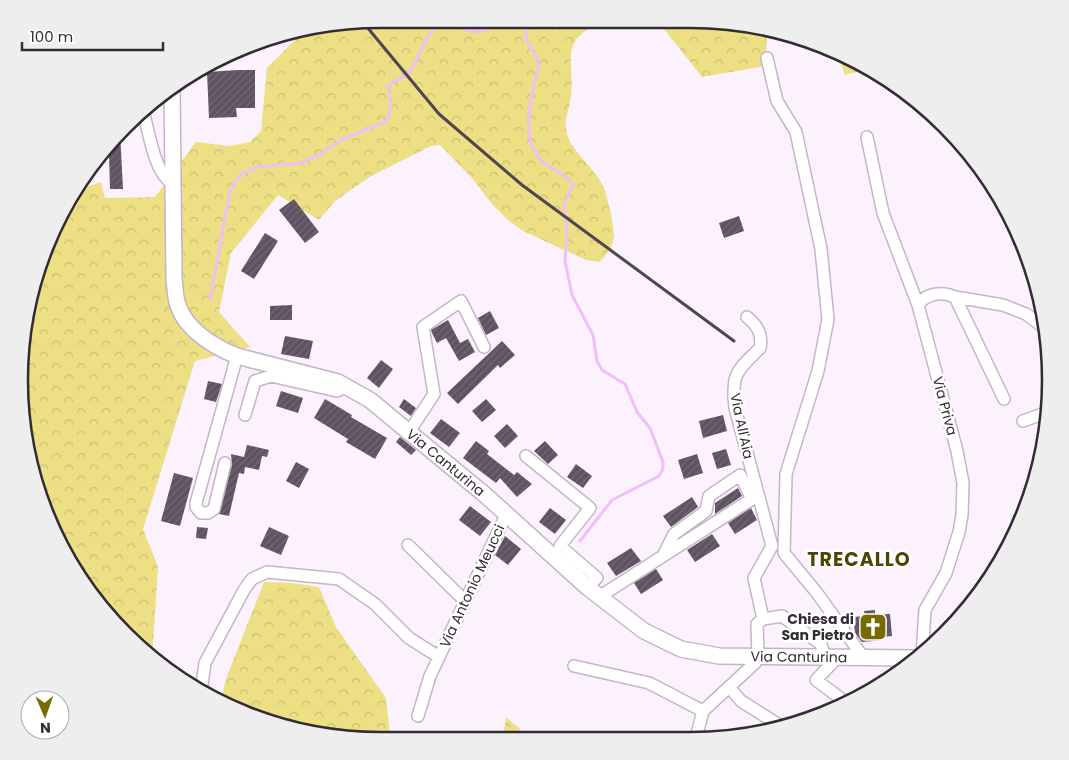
<svg xmlns="http://www.w3.org/2000/svg" width="1069" height="760" font-family="Poppins,sans-serif">
<style>
.forest{fill:url(#forest-crowns)}
.lines{fill:none;stroke-linecap:round;stroke-linejoin:round}
.stream{stroke:#f0bff9;stroke-width:3}
.building{fill:url(#building-hatch)}
.minor-casing{stroke:#c4b5c7;stroke-width:14}
.major-casing{stroke:#c4b5c7;stroke-width:18}
.minor{stroke:#fff;stroke-width:11}
.major{stroke:#fff;stroke-width:15}
.rail{stroke:#4e474f;stroke-width:3}
.labels{text-anchor:middle;stroke-width:5;stroke-linejoin:round;paint-order:stroke}
.street-label{font-size:14px;fill:#322c33;stroke:#fff}
.poi-label{font-size:14px;font-weight:bold;fill:#322c33;stroke:#fff;text-anchor:end}
.district-label{font-size:19px;font-weight:bold;letter-spacing:1px;fill:#4e4502;stroke:#fff}
.rim{fill:none;stroke:#322c33;stroke-width:2.5}
</style>
<defs>
<pattern id="forest-crowns" width="20" height="18" patternUnits="userSpaceOnUse" patternTransform="scale(1.25)"><rect width="20" height="18" fill="#ecdf84"/><path d="M2 6a3 3 0 1 1 6 0M12 15a3 3 0 1 1 6 0" fill="none" stroke="#cbc072"/></pattern>
<pattern id="building-hatch" width="6" height="6" patternUnits="userSpaceOnUse" patternTransform="scale(1.25)"><rect width="6" height="6" fill="#5f5261"/><path d="M-1 1l2-2M0 6l6-6M5 7l2-2" fill="none" stroke="#736874"/></pattern>
</defs>
<rect width="100%" height="100%" fill="#fbf2fd"/>
<path class="forest" d="M380,19L600,23C558,41 575,61 571,96C570,107 564,119 566,130C570,151 592,165 602,184C607,193 614,225 614,236C613,246 607,255 599,262L586,260L523,231L509,221L492,204L472,178L440,145L431,146L371,176L335,201L319,220L278,195L231,253L219,312L250,347L195,361L143,529L158,567L152,659L108,618L56,540L22,427V333L56,220L77,190L101,182L105,198L155,197L196,142L230,146L250,142L261,131L267,68L307,28Z
M660,24L760,26L767,28L766,66L702,77Z
M838,55L870,67V68L845,75Z
M264,582L292,583L319,587L336,627L386,698L390,736L417,732L419,740H357L287,729L220,704L226,679Z
M506,717L519,728L524,739L503,740Z"/>
<g class="lines">
<path class="stream" d="M529,22C519,45 535,45 538,64C539,70 535,78 534,83C530,108 521,141 542,161C552,169 564,174 573,184L564,205L567,232L565,261L572,295L593,335L597,361L602,370L625,384L637,412L650,428L663,462V469L659,476L612,500L580,541
M210,299L229,196L233,185L243,173L258,167L300,163L319,155L343,139L387,121L391,104L388,85C395,81 405,77 410,71C422,56 423,32 443,24C458,18 471,46 500,21"/>
</g>
<path class="building" d="M238,70H255V108H236L237,117L209,118L207,72Z
M120,132L123,189H110L109,154L100,155L109,142Z
M294,199L319,232L305,243L279,210Z
M739,216L744,231L724,238L719,223Z
M265,233L278,241L254,279L241,271Z
M292,305V320H270V306Z
M490,311L499,328L486,335L478,318Z
M448,320L460,343L468,339L475,352L459,361L446,338L437,343L432,333L431,330Z
M285,336L313,341L309,359L281,354Z
M502,341L515,355L500,368L498,365L458,404L447,393Z
M381,360L393,369L379,388L367,378Z
M208,381L222,384L216,402L204,399Z
M281,391L303,398L298,413L276,406Z
M325,399L352,415L351,417L387,438L375,459L346,442L348,439L314,418Z
M404,399L416,408L411,416L399,407Z
M486,399L496,410L482,422L472,411Z
M723,415L727,431L703,438L699,421Z
M441,419L460,433L449,447L430,433Z
M507,424L518,436L505,448L494,436Z
M400,437L416,450L411,455L396,442Z
M476,441L489,451L487,454L514,475L517,472L532,484L517,497L500,478L496,483L463,458Z
M545,441L558,455L548,464L534,451Z
M247,445L269,450L267,457L262,456L259,470L245,467L244,474L239,473L229,516L219,514L232,465L231,454L244,457Z
M726,449L731,465L717,469L712,453Z
M697,454L703,473L684,479L678,460Z
M296,462L309,469L299,488L286,481Z
M576,464L592,476L583,488L567,477Z
M174,473L193,478L180,526L161,521Z
M738,488L742,496L715,514V503Z
M692,497L698,507L671,527L663,516Z
M470,506L491,522L480,536L459,520Z
M550,508L566,520L555,534L539,522Z
M751,508L757,520L735,534L728,523Z
M197,527L208,528L206,539L196,538Z
M269,527L289,536L281,555L260,546Z
M712,534L720,546L695,562L687,550Z
M505,536L521,549L508,565L495,555Z
M631,548L641,561L616,576L607,563Z
M656,569L663,580L641,594L634,583Z
M875,610V615L890,614L892,636L883,637L884,640L862,642L855,633L853,617L865,616L864,611Z"/>
<g class="lines">
<defs>
<path id="minor" d="M767,58L777,101L796,132L821,249L828,319L818,371L786,474L784,553L817,593L863,657
M143,111C149,131 154,173 172,183
M867,137L883,213L918,305L957,451L963,483L962,515L959,532L946,573L925,610L922,655
M955,297L1003,305L1026,314L1046,329
M918,305C926,293 943,291 955,297L1004,399
M747,317C757,325 763,334 760,348C737,371 731,373 735,408L772,546L754,578L763,619
M245,415L255,381L271,376L337,391L345,386
M1023,421L1048,412
M409,432L434,394L423,327L461,301L484,347
M526,456L590,508L560,546L597,578L587,587
M225,463L214,509L208,513H201L196,507V503L237,356
M408,545L465,601
M599,597L752,499L740,475L709,496L706,511L674,534L663,556
M838,657L816,680L848,704
M574,666L649,683L703,711
M729,687L741,701L779,725
M201,692L205,663L244,590L252,579L267,572L339,579L375,604L409,638L439,657
M418,716L430,676L506,515
M696,738L703,711L755,663L758,657L757,624L763,619L782,616L821,644L825,657"/>
<g id="major">
<path id="s1" d="M172,86L174,278C175,286 175,294 177,302C184,329 214,347 237,356L338,382L370,400L484,494L587,587L644,631L681,649L719,656L918,658"/>
</g>
</defs>
<use href="#minor" class="minor-casing"/>
<use href="#major" class="major-casing"/>
<use href="#minor" class="minor"/>
<use href="#major" class="major"/>
<path class="rail" d="M362,21L439,114L522,185L734,341"/>
</g>
<defs>
<symbol id="church-square" viewBox="-11 -11 22 22"><rect x="-9" y="-9" width="18" height="18" rx="4" fill="#766a01" stroke="#fff"/><path d="M-1.2-6h2.4v3.5h3.3v2.4h-3.3V6h-2.4V-.1h-3.3v-2.4h3.3Z" fill="#fff"/></symbol>
</defs>
<g fill-rule="evenodd">
<use href="#church-square" x="857" y="611" width="32" height="32"/>
</g>
<g class="labels">
<g class="street-label">
<text transform="translate(945 406) rotate(75)" y="5">Via Priva</text>
<text transform="translate(742 426) rotate(78)" y="5">Via All'Aia</text>
<text dy="5" stroke="none"><textPath href="#s1" startOffset="539">Via Canturina</textPath></text>
<text transform="translate(472 586) rotate(-65)" y="5">Via Antonio Meucci</text>
<text dy="5" stroke="none"><textPath href="#s1" startOffset="959">Via Canturina</textPath></text>
</g>
<g class="poi-label">
<text x="854" y="624">Chiesa di<tspan x="854" dy="16">San Pietro</tspan></text>
</g>
<g class="district-label">
<text x="859" y="566">TRECALLO</text>
</g>
</g>
<path d="M0 0H1069V760H0ZM380 28H690A352 352 0 0 1 1042 380V380A352 352 0 0 1 690 732H380A352 352 0 0 1 28 380V380A352 352 0 0 1 380 28Z" fill="#efeeef" fill-rule="evenodd"/>
<path class="rim" d="M380 28H690A352 352 0 0 1 1042 380V380A352 352 0 0 1 690 732H380A352 352 0 0 1 28 380V380A352 352 0 0 1 380 28Z"/>
<g transform="translate(45 715) rotate(178)"><circle r="24" fill="#ffffff" stroke="#adabad"/>
<path d="M0-4L9 19L0 12L-9 19Z" fill="#766a01"/>
<text y="-8" font-size="14" font-weight="bold" text-anchor="middle" fill="#322c33">N</text>
</g>
<path d="M22 42v8h141v-8" fill="none" stroke="#322c33" stroke-width="2.5"/>
<text x="30" y="42" font-size="15" fill="#322c33" stroke="#ffffff" stroke-width="4" paint-order="stroke">100 m</text>
</svg>
